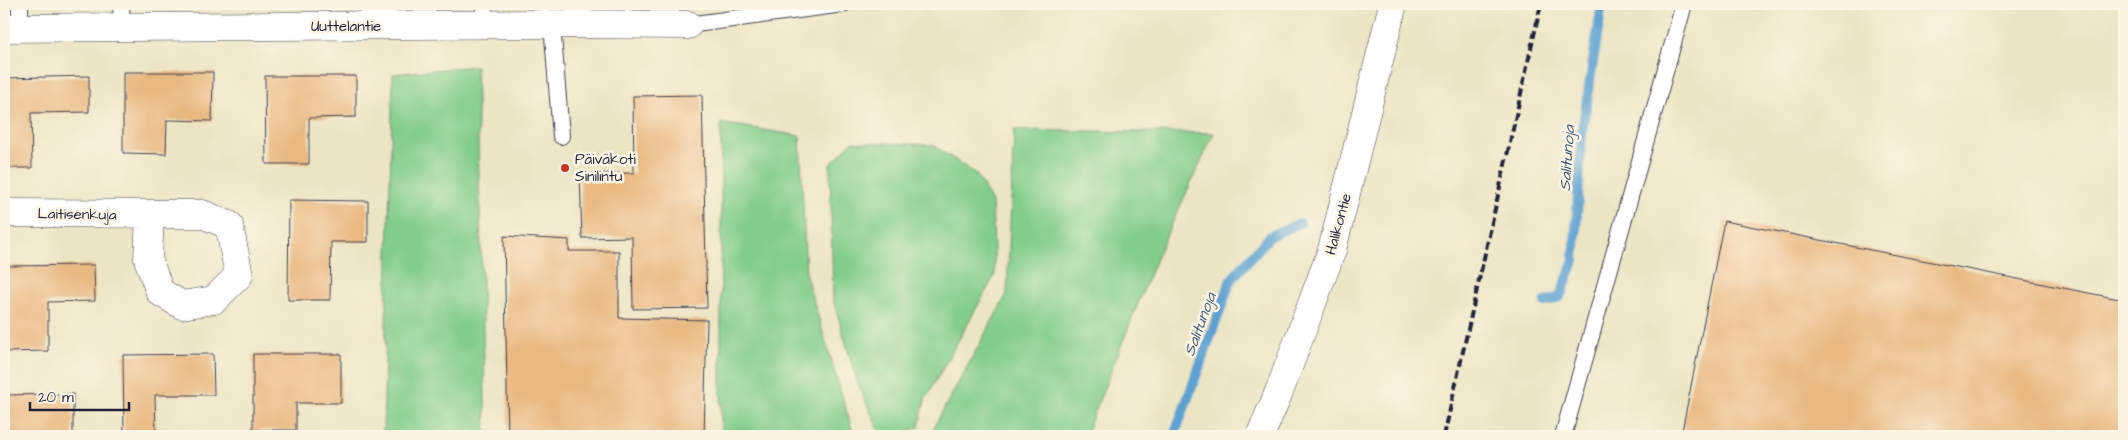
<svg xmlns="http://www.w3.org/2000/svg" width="2128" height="440" font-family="'Architects Daughter',sans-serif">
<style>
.green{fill:#82cd8b;stroke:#527863}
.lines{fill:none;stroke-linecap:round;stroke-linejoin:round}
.stream{stroke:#5ca1d1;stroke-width:10}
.building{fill:#e9b982}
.service-casing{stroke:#403f50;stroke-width:18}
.minor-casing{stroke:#403f50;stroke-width:29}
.secondary-casing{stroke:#403f50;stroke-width:29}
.service{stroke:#fff;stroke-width:16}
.minor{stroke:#fff;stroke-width:28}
.secondary{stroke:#fff;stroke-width:28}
.rail{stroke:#22223b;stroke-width:4;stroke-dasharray:8 4;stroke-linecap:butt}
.poi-dot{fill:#c8321e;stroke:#fcf5e5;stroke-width:2}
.labels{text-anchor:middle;stroke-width:5;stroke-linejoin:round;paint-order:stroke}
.street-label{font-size:15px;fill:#22223b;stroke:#fcf5e5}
.poi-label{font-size:15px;fill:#22223b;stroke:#fcf5e5;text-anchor:start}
.water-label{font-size:16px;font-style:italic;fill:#395577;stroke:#fcf5e5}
</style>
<rect width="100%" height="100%" fill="#fcf5e5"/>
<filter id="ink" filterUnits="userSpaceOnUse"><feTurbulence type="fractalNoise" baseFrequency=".02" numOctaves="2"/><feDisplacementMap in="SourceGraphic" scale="10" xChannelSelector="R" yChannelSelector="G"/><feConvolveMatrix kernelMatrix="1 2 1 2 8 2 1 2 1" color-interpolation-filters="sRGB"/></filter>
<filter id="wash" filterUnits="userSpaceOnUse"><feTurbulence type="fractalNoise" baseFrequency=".0096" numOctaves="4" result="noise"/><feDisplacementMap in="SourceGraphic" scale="20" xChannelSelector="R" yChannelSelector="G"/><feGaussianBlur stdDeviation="1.12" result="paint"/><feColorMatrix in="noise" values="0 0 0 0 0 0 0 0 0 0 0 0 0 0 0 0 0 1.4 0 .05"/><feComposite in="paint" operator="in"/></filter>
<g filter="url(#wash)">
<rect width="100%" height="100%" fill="#ece5c4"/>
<path class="green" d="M476,66L486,436H383L393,74Z
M721,123L800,136L806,276L854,436H721Z
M1014,130L1214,133L1157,256L1085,436H929L1007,294Z
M852,142L933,145L976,174L992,202L995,275L925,400L919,427L895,436H881L857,381L833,300L830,165Z"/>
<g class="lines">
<path class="stream" d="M1545,302L1560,297L1574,261L1582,132L1602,4
M1174,436L1231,280L1270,236L1300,223"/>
</g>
<g id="blocks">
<path class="building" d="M123,72H213L212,121L167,120L166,154L123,153Z
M89,76V112L31,113L32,168H4V78Z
M265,76H356V117L309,118V164H266Z
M702,95L707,308L633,309L632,237L582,238L580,174L634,173L633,96Z
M289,200L368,201V242H331L330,300H288Z
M1724,221L2124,300V436H1681Z
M504,236L569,240V251H619V318L707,320L704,436H508Z
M94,265L95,301L48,302V351L5,352L4,266Z
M213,354L214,395H155L156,436H124L123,355Z
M253,354H341V403H296V430H253Z
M73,394V436H4V395Z"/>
</g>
</g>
<g filter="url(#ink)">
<use href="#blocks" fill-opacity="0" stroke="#403f50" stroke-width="1"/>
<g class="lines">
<defs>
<path id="service" d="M20,4V28
M121,4L122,27
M552,24L561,136
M484,25V4
M688,25L843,4
M1563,436L1684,4"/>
<path id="minor" d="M4,28L552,24L688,25
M4,213L202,214L229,225L239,275L214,300L182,305L160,292L148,259L150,215"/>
<path id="secondary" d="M1260,436L1279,392L1332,250L1393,4"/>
</defs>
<use href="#service" class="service-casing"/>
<use href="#minor" class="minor-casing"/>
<use href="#secondary" class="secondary-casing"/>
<use href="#service" class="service"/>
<use href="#minor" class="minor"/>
<use href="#secondary" class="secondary"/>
<path class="rail" d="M1444,436L1541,4"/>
</g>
</g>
<circle class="poi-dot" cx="565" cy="168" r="5"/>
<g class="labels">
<g class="street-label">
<text x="346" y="31">Uuttelantie</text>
<text transform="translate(77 214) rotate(1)" y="5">Laitisenkuja</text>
<text transform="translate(1338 224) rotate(-75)" y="5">Halikontie</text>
</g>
<g class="poi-label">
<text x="575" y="164">Päiväkoti<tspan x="575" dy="17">Sinilintu</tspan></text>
</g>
<g class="water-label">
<text transform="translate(1566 158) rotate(-86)" y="6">Salitunoja</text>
<text transform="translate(1199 324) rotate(-70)" y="6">Salitunoja</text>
</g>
</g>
<rect width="2128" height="440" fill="none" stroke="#fcf5e5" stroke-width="20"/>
<path d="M30 402v8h99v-8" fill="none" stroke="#22223b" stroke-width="2.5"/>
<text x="38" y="402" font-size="15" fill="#22223b" stroke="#fcf5e5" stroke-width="4" paint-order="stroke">20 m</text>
</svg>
